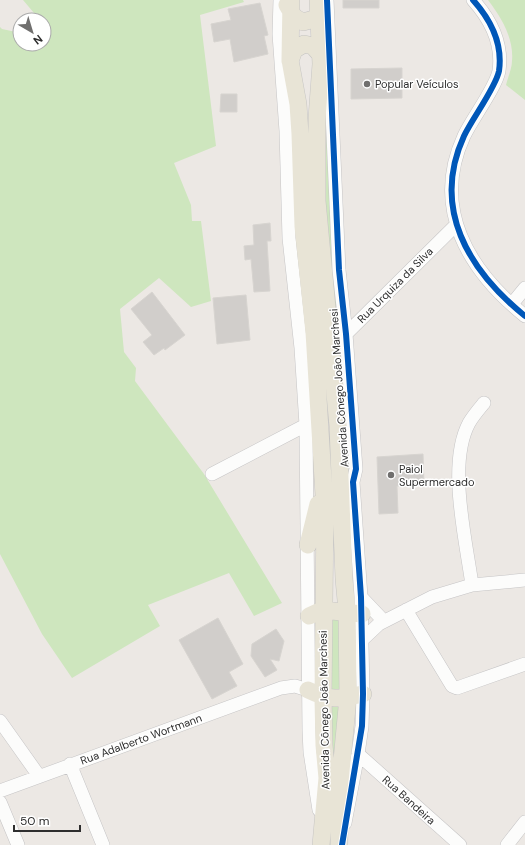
<svg xmlns="http://www.w3.org/2000/svg" width="525" height="845" font-family="'DM Sans',sans-serif">
<style>
.green{fill:#cee6be}
.building{fill:#d1cecb;stroke:#d7d4d0}
.lines{fill:none;stroke-linecap:round;stroke-linejoin:round}
.minor-casing{stroke:#c5c4c5;stroke-width:14}
.major-casing{stroke:#c6c5c4;stroke-width:18}
.minor{stroke:#fcfcfb;stroke-width:13}
.major{stroke:#e8e4d6;stroke-width:17}
.cycleway-casing{stroke:#fff;stroke-width:8}
.cycleway{stroke:#0057b8;stroke-width:6}
.poi-dot{fill:#706f6e;stroke:#fff;stroke-width:1.5}
.labels{text-anchor:middle;stroke-width:3;stroke-linejoin:round;paint-order:stroke}
.poi-label{font-size:11px;fill:#2e2e2e;stroke:#fff;text-anchor:start}
.street-label{font-size:11px;fill:#2e2e2e;stroke:#fff}
</style>
<rect width="100%" height="100%" fill="#ece8e4"/>
<path class="green" d="M23,0H243L244,2L200,15L216,146L174,163L191,205L192,221H201L211,301L191,307L159,278L120,309L124,352L136,368L135,381L204,474L282,603L254,616L229,573L148,605L160,626L72,678L42,634L0,554V27L2,29L16,32L20,27V44H44V20H27L34,13Z
M488,0H525V100L506,85C508,77 512,68 512,61C514,38 501,17 488,0Z
M327,74L339,327H336L322,198Z
M340,616L343,691L330,694L329,617Z
M328,704L343,705L334,845H327Z"/>
<path class="building" d="M343,0H379V8H343Z
M260,3L268,35L264,36L268,54L234,62L230,39L214,42L211,24L231,20L228,9Z
M402,68V98L351,99V69Z
M221,94H237V112H220Z
M270,223L271,241H267L270,291L254,292L251,259L245,260L244,246L254,245L253,225Z
M152,292L185,335L165,350L164,348L154,355L143,342L152,335L131,309Z
M246,295L250,340L217,344L213,298Z
M423,454L424,485L397,486L398,513L379,514L377,457Z
M218,618L243,664L229,672L237,686L212,699L179,640Z
M276,629L284,641L279,661L270,659L277,670L265,677L251,656L252,644Z"/>
<g class="lines">
<defs>
<path id="minor" d="M280,0L279,34L286,131L289,238L301,348L306,425L309,730L310,752L319,810
M327,0L339,270L346,334L356,469L353,482L361,597L363,694L362,726L358,754L345,823
M473,0C491,20 503,43 499,71C496,87 472,119 464,136C431,208 468,270 525,316
M512,304L525,288
M341,335L346,334L456,225
M212,474L306,425
M472,585C466,540 447,464 469,423C473,416 479,409 484,403
M361,597L380,617
M406,610L452,686L457,688L525,664
M362,640L379,624L432,597L472,585L525,580
M0,721L39,776
M358,754L460,845
M70,764L103,845
M0,791L281,688L295,686L308,690
M0,802L18,845
M507,845L525,822"/>
<path id="major" d="M291,0L290,60L298,104L300,134L303,226L314,332L325,512L323,698L324,745L327,778L321,845
M318,0L321,64L317,118V201L338,426L344,579L347,611L348,697L340,782L339,845
M287,5L294,17L303,22L314,19L320,12
M290,61L294,50L304,44L313,46L320,54
M308,545L318,504
M309,616L322,610L362,614
M308,690C330,701 339,699 363,694"/>
</defs>
<use href="#minor" class="minor-casing"/>
<use href="#major" class="major-casing"/>
<use href="#minor" class="minor"/>
<use href="#major" class="major"/>
<defs>
<path id="cycleway" d="M327,0L339,270L346,334L356,469L353,482L361,597L363,694L362,726L342,845
M473,0C491,20 503,43 499,71C496,87 472,119 464,136C431,208 468,270 525,316"/>
</defs>
<use href="#cycleway" class="cycleway-casing"/>
<use href="#cycleway" class="cycleway"/>
</g>
<g class="poi-dot">
<circle cx="367" cy="84" r="4"/>
<circle cx="391" cy="475" r="4"/>
</g>
<g class="labels">
<g class="poi-label">
<text x="375" y="88">Popular Veículos</text>
<text x="399" y="473">Paiol<tspan x="399" dy="13">Supermercado</tspan></text>
</g>
<g class="street-label">
<text transform="translate(395 285) rotate(-45)" y="4">Rua Urquiza da Silva</text>
<text transform="translate(339 388) rotate(-94)" y="4">Avenida Cônego João Marchesi</text>
<text transform="translate(324 710) rotate(-91)" y="4">Avenida Cônego João Marchesi</text>
<text transform="translate(141 739) rotate(-20)" y="4">Rua Adalberto Wortmann</text>
<text transform="translate(409 800) rotate(42)" y="4">Rua Bandeira</text>
</g>
</g>
<g transform="translate(32 32) rotate(142)"><circle r="19" fill="#ffffff" stroke="#ababab"/>
<path d="M0-3L7 15L0 10L-7 15Z" fill="#706f6e"/>
<text y="-6" font-size="11" font-weight="bold" text-anchor="middle" fill="#2e2e2e">N</text>
</g>
<path d="M14 825v6h66v-6" fill="none" stroke="#2e2e2e" stroke-width="2"/>
<text x="20" y="825" font-size="12" fill="#2e2e2e" stroke="#ffffff" stroke-width="3" paint-order="stroke">50 m</text>
</svg>
